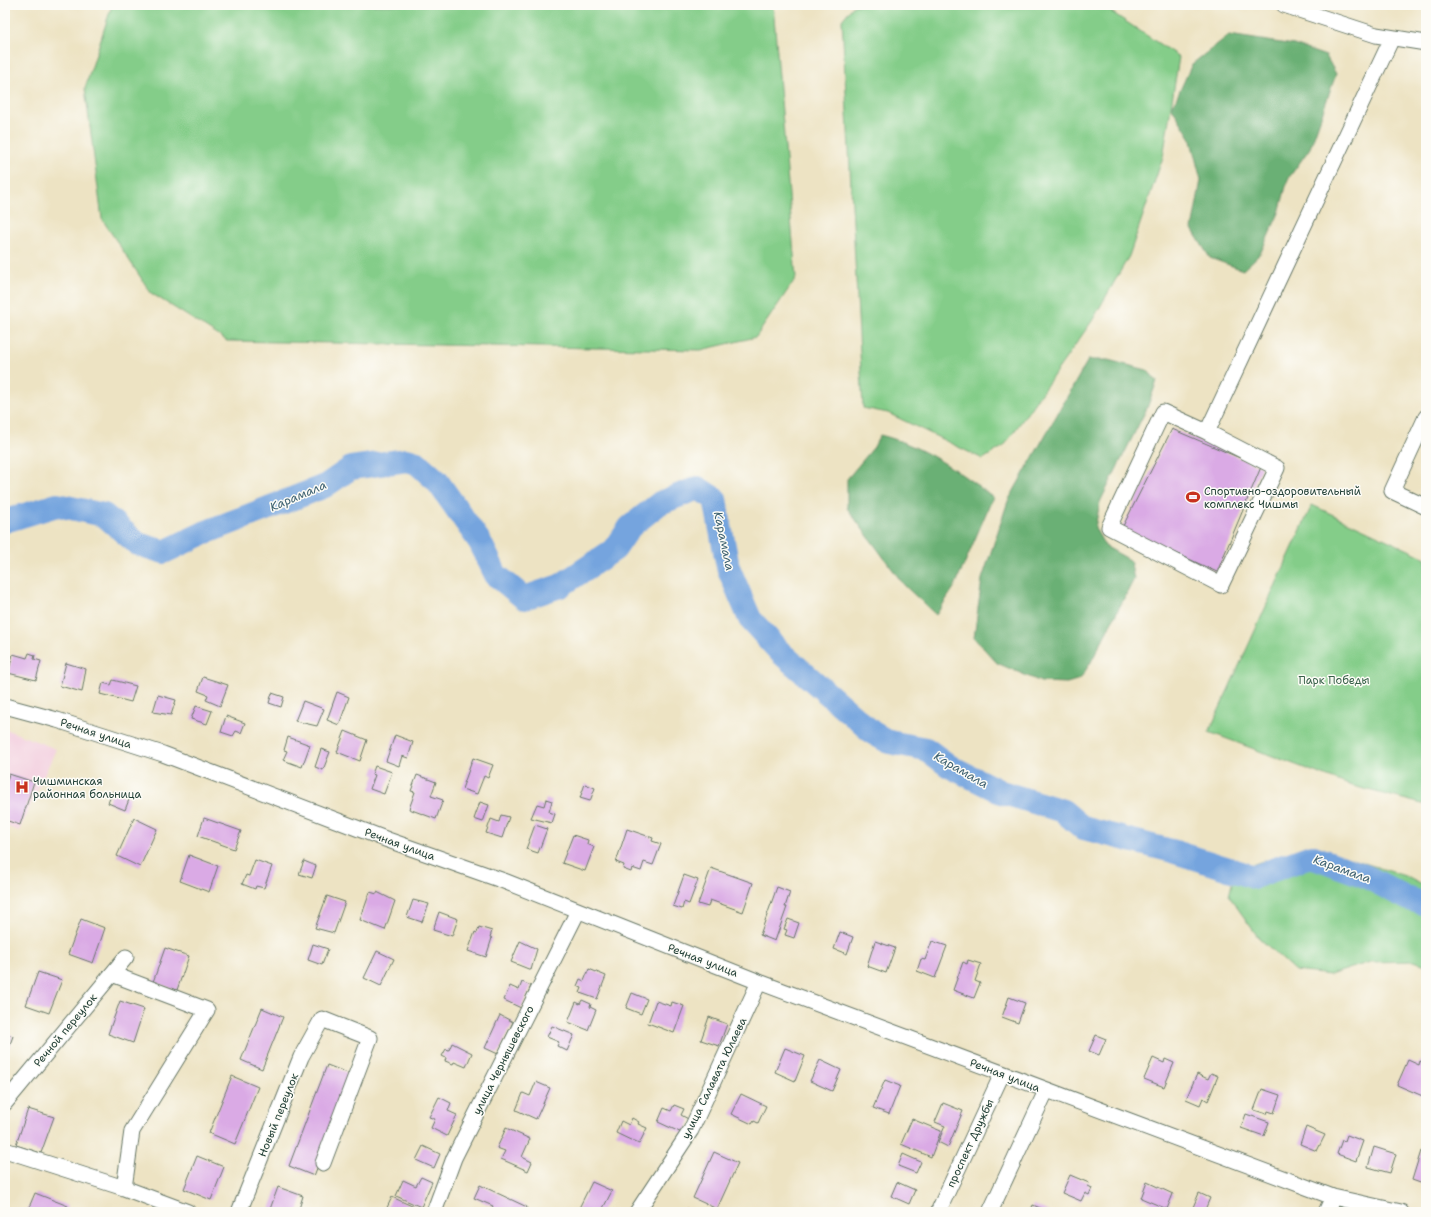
<svg xmlns="http://www.w3.org/2000/svg" width="1431" height="1217" font-family="'Shantell Sans',sans-serif">
<style>
.built{fill:#f3cfdf}
.green{fill:#84cd89;stroke:#52855e}
.forest{fill:#6bb075;stroke:#457654}
.lines{fill:none;stroke-linecap:round;stroke-linejoin:round}
.river{stroke:#75a4de;stroke-width:24}
.building{fill:#daaae5}
.minor-casing{stroke:#677766;stroke-width:17}
.minor{stroke:#fff;stroke-width:15}
.labels{text-anchor:middle;stroke-width:3;stroke-linejoin:round;paint-order:stroke}
.poi-label{font-size:11px;fill:#1f3d34;stroke:#fdfcf7;text-anchor:start}
.park-label{font-size:11px;fill:#386149;stroke:#fdfcf7}
.street-label{font-size:11px;fill:#1f3d34;stroke:#fdfcf7}
.water-label{font-size:12px;font-style:italic;fill:#3d6170;stroke:#fdfcf7}
</style>
<rect width="100%" height="100%" fill="#fdfcf7"/>
<filter id="ink" filterUnits="userSpaceOnUse"><feTurbulence type="fractalNoise" baseFrequency=".025" numOctaves="2"/><feDisplacementMap in="SourceGraphic" scale="8" xChannelSelector="R" yChannelSelector="G"/><feConvolveMatrix kernelMatrix="1 2 1 2 8 2 1 2 1" color-interpolation-filters="sRGB"/></filter>
<filter id="wash" filterUnits="userSpaceOnUse"><feTurbulence type="fractalNoise" baseFrequency=".012" numOctaves="4" result="noise"/><feDisplacementMap in="SourceGraphic" scale="16" xChannelSelector="R" yChannelSelector="G"/><feGaussianBlur stdDeviation="0.9" result="paint"/><feColorMatrix in="noise" values="0 0 0 0 0 0 0 0 0 0 0 0 0 0 0 0 0 1.4 0 .05"/><feComposite in="paint" operator="in"/></filter>
<g filter="url(#wash)">
<rect width="100%" height="100%" fill="#ede3c3"/>
<path class="built" d="M5,729L56,749L19,831L5,826Z"/>
<path class="green" d="M112,5H773L796,278L756,337L701,350L227,341L151,293L102,219L85,88Z
M854,5H1101L1179,57L1163,157L1129,256L1092,321L1004,446L983,459L888,413L863,408L842,20Z
M1312,505L1426,558V805L1349,785L1209,732Z
M1317,848L1405,876L1426,887V965L1414,961L1370,962L1330,975L1295,971L1258,937L1229,896L1235,871L1260,862Z"/>
<path class="forest" d="M1229,35L1294,45L1326,56L1336,74L1310,148L1288,179L1279,213L1260,254L1243,270L1210,258L1192,229L1201,180L1190,137L1172,108L1192,64Z
M1088,360H1108L1147,370L1157,381L1147,408L1100,502L1095,528L1105,546L1130,560L1134,579L1091,662L1080,679L1067,683L1041,682L997,663L974,638L982,579L1008,501Z
M880,435C922,445 958,471 993,497L955,586L936,615L904,585L847,508V479L874,447Z
M1339,1207L1365,1208L1363,1212H1334Z"/>
<g class="lines">
<path class="river" d="M5,521L57,505L104,515L138,544L164,552L204,533L325,486L351,468L407,460L417,463L437,481L480,542L496,575L524,598L560,586L615,549L630,527L660,503L698,488L715,499L728,567L750,619L781,653L873,733L889,742L926,749L949,766L1001,792L1063,811L1083,828L1172,851L1254,877L1311,856L1365,876L1409,899L1426,904"/>
</g>
<g id="blocks">
<path class="building" d="M1172,429L1261,467L1217,572L1122,528Z
M29,653L35,655L34,659L41,661L36,680L8,673L13,654L27,658Z
M66,663L86,669L82,692L60,686Z
M203,677L228,685L220,706L206,700L208,695L198,691Z
M113,680L136,686L131,702L100,694L103,683L111,685Z
M337,692L349,697L339,725L327,720Z
M272,693L284,697L281,707L269,703Z
M158,695L176,700L171,715L153,712Z
M303,701L324,709L317,726L295,721Z
M196,706L212,711L207,724L191,719Z
M226,716L245,723L241,733L236,731L233,736L221,732Z
M345,731L367,740L360,761L337,752Z
M395,735L413,742L408,758L402,756L399,766L386,761Z
M288,737L310,745L302,767L283,760L287,751L284,750Z
M321,749L330,752L323,770L315,767Z
M473,758L493,765L488,778L484,776L477,794L462,789Z
M375,766L392,772L384,794L370,789L375,775L372,774Z
M9,774L34,782L20,825L5,820V786Z
M417,775L436,782L431,796L443,800L436,819L409,809L415,792L411,791Z
M585,784L595,788L590,801L580,798Z
M113,791L130,797L125,810L108,803Z
M546,799L552,801L549,812L555,814L552,823L531,818L537,804L544,806Z
M480,802L489,805L483,822L474,819Z
M501,815L509,817L502,838L486,833L491,819L499,822Z
M134,818L157,829L140,867L117,856Z
M204,818L241,831L234,849L198,836Z
M535,825L547,829L538,853L526,849Z
M627,829L653,838L652,841L661,844L653,865L644,862L641,871L632,868L631,872L623,869L624,865L616,862Z
M573,835L588,840L587,844L594,847L585,871L562,863Z
M189,855L218,866L209,892L180,881Z
M255,860L272,866L264,888L256,886L255,889L242,884L246,875L249,876Z
M304,861L316,866L312,878L299,874Z
M711,868L753,883L743,912L710,900L708,907L698,904Z
M684,875L698,880L689,904L684,902L682,909L673,906Z
M777,887L790,892L785,907H787L775,941L760,935Z
M370,892L377,894V892L395,901L385,930L360,920Z
M327,896L345,902L334,933L315,928Z
M413,900L429,904L422,922L407,917Z
M439,912L458,919L452,936L433,930Z
M81,919L105,928L93,963L68,954Z
M788,919L799,923L794,938L785,935L787,930L784,929Z
M479,927L492,931L490,937L492,938L486,957L468,951L475,932L477,933Z
M840,932L853,937L847,954L834,949Z
M520,941L537,949L531,970L511,962Z
M875,941L895,948L886,973L867,966Z
M932,941L947,946L935,978L917,971L921,959L925,960Z
M313,944L328,949L322,965L308,960Z
M165,948L189,956L177,990L153,982Z
M377,951L394,959L381,986L364,978Z
M968,960L981,964L975,981L980,983L974,998L953,990L963,962L967,964Z
M589,969L606,976L597,999L580,993L582,988L577,986L580,979L584,981Z
M38,972L62,980L49,1013L26,1005Z
M522,982L531,986L521,1008L504,1000L510,986L519,990Z
M632,993L647,999L641,1014L626,1008Z
M1009,997L1025,1003L1018,1023L1002,1017Z
M582,1000L591,1004L590,1007L596,1010L588,1030L568,1022L576,1002L580,1004Z
M120,1001L144,1009L133,1043L108,1034Z
M656,1001L671,1006L672,1002L684,1006L674,1033L648,1023Z
M262,1008L283,1017L262,1069L241,1060Z
M500,1015L513,1022L498,1054L485,1048Z
M709,1017L727,1024L719,1046L701,1040Z
M552,1026L574,1035L567,1051L557,1046L559,1042L547,1037Z
M5,1033L13,1036L5,1058Z
M1096,1035L1106,1039L1099,1055L1089,1051Z
M452,1043L472,1053L466,1067L454,1062L453,1064L445,1061L446,1058L442,1056L446,1049L449,1050Z
M785,1048L805,1056L795,1081L775,1072Z
M1153,1058L1164,1063L1165,1059L1174,1063L1164,1087L1144,1079Z
M820,1060L841,1070L832,1091L810,1081Z
M1408,1060L1419,1065L1420,1061L1426,1064L1425,1097L1397,1085Z
M327,1065L353,1075L314,1176L289,1166Z
M1211,1073L1218,1076L1208,1101L1203,1098L1200,1105L1186,1099L1197,1074L1208,1079Z
M232,1076L258,1087L235,1144L209,1133Z
M885,1080L900,1086L889,1114L873,1108Z
M536,1082L550,1088L536,1119L516,1110L523,1093L530,1096Z
M1262,1089L1280,1095L1274,1113L1268,1111L1267,1114L1254,1110Z
M741,1094L766,1106L758,1123L754,1121L752,1124L731,1114Z
M439,1097L451,1103L448,1111L457,1115L447,1136L431,1128L435,1119L429,1117Z
M943,1103L963,1111L948,1147L938,1142L945,1126L935,1122Z
M674,1105L684,1109L681,1115L690,1120L684,1134L658,1122L664,1108L671,1111Z
M28,1109L54,1117L41,1153L16,1145Z
M1246,1114L1269,1122L1264,1136L1241,1128Z
M632,1118L639,1122L638,1124L647,1128L639,1144L616,1133L621,1121L629,1125Z
M912,1119L941,1131L931,1157L901,1144Z
M1306,1127L1325,1135L1317,1151L1300,1144Z
M506,1128L530,1139L522,1157L532,1162L528,1171L501,1159L505,1151L497,1148Z
M1347,1135L1363,1141L1356,1161L1337,1154L1342,1140L1345,1141Z
M423,1146L440,1154L434,1168L416,1160Z
M1374,1147L1396,1154L1390,1173L1368,1167Z
M1421,1151L1426,1152V1185L1412,1180Z
M714,1152L738,1163L717,1209L693,1198Z
M903,1154L921,1162L916,1173L898,1166Z
M197,1156L224,1167L211,1200L184,1189Z
M1070,1175L1089,1183L1088,1186L1092,1188L1089,1195L1085,1193L1081,1201L1062,1193Z
M421,1177L432,1182L421,1207L396,1196L403,1180L416,1186Z
M592,1182L612,1191L601,1212H577Z
M897,1182L915,1190L909,1204L891,1196Z
M1147,1182L1173,1194L1167,1209L1141,1198Z
M480,1185L527,1207L525,1212H506L500,1210L499,1212H490L493,1206L474,1198Z
M278,1187L303,1196L298,1212H269Z
M35,1193L68,1206L66,1212H27Z
M1199,1193L1210,1198L1204,1212H1191Z
M392,1197L414,1207L412,1212H385Z
M1033,1205L1050,1212H1030Z
M687,1208L695,1212H685Z"/>
</g>
</g>
<g filter="url(#ink)">
<use href="#blocks" fill-opacity="0" stroke="#677766" stroke-width="1"/>
<g class="lines">
<defs>
<path id="minor" d="M1284,5L1376,35L1426,43
M1426,417L1392,491L1426,507
M1207,432L1277,468L1221,585L1109,527L1163,412L1207,432L1392,38
M5,706L57,720L163,754L388,840L504,881L759,982L1333,1197L1401,1212
M112,974L207,1010L132,1131L124,1188
M5,1103L126,957
M5,1150L124,1188L188,1212
M239,1212L301,1057L322,1019L370,1038L323,1163
M434,1212L454,1158L578,911
M637,1212L691,1130L759,982
M938,1212L1002,1074
M990,1212L1046,1091
M1326,1212L1333,1197"/>
</defs>
<use href="#minor" class="minor-casing"/>
<use href="#minor" class="minor"/>
</g>
</g>
<defs>
<symbol id="stadium-bare" viewBox="-9 -9 18 18"><path d="M0-5a6.5 5 0 1 0 0 10a6.5 5 0 1 0 0-10ZM-3.5-1.8h7v3.6h-7Z" fill="#c8321e" stroke="#fdfcf7" stroke-width="2.5" paint-order="stroke"/></symbol>
<symbol id="hospital-bare" viewBox="-9 -9 18 18"><path d="M-5-5h3v3.5h4V-5h3V5h-3V1.5h-4V5h-3Z" fill="#c8321e" stroke="#fdfcf7" stroke-width="2.5" paint-order="stroke"/></symbol>
</defs>
<g fill-rule="evenodd">
<use href="#stadium-bare" x="1183" y="487" width="20" height="20"/>
<use href="#hospital-bare" x="12" y="777" width="20" height="20"/>
</g>
<g class="labels">
<g class="poi-label">
<text x="1204" y="495">Спортивно-оздоровительный<tspan x="1204" dy="13">комплекс Чишмы</tspan></text>
<text x="33" y="785">Чишминская<tspan x="33" dy="13">районная больница</tspan></text>
</g>
<g class="park-label">
<text x="1334" y="684">Парк Победы</text>
</g>
<g class="street-label">
<text transform="translate(96 733) rotate(18)" y="4">Речная улица</text>
<text transform="translate(400 844) rotate(20)" y="4">Речная улица</text>
<text transform="translate(703 960) rotate(21)" y="4">Речная улица</text>
<text transform="translate(65 1030) rotate(-50)" y="4">Речной переулок</text>
<text transform="translate(503 1060) rotate(-63)" y="4">улица Чернышевского</text>
<text transform="translate(1005 1075) rotate(21)" y="4">Речная улица</text>
<text transform="translate(714 1078) rotate(-64)" y="4">улица Салавата Юлаева</text>
<text transform="translate(278 1115) rotate(-68)" y="4">Новый переулок</text>
<text transform="translate(970 1143) rotate(-65)" y="4">проспект Дружбы</text>
</g>
<g class="water-label">
<text transform="translate(298 496) rotate(-23)" y="4">Карамала</text>
<text transform="translate(724 541) rotate(78)" y="4">Карамала</text>
<text transform="translate(961 770) rotate(30)" y="4">Карамала</text>
<text transform="translate(1342 869) rotate(20)" y="4">Карамала</text>
</g>
</g>
<rect width="1431" height="1217" fill="none" stroke="#fdfcf7" stroke-width="20"/>
</svg>
